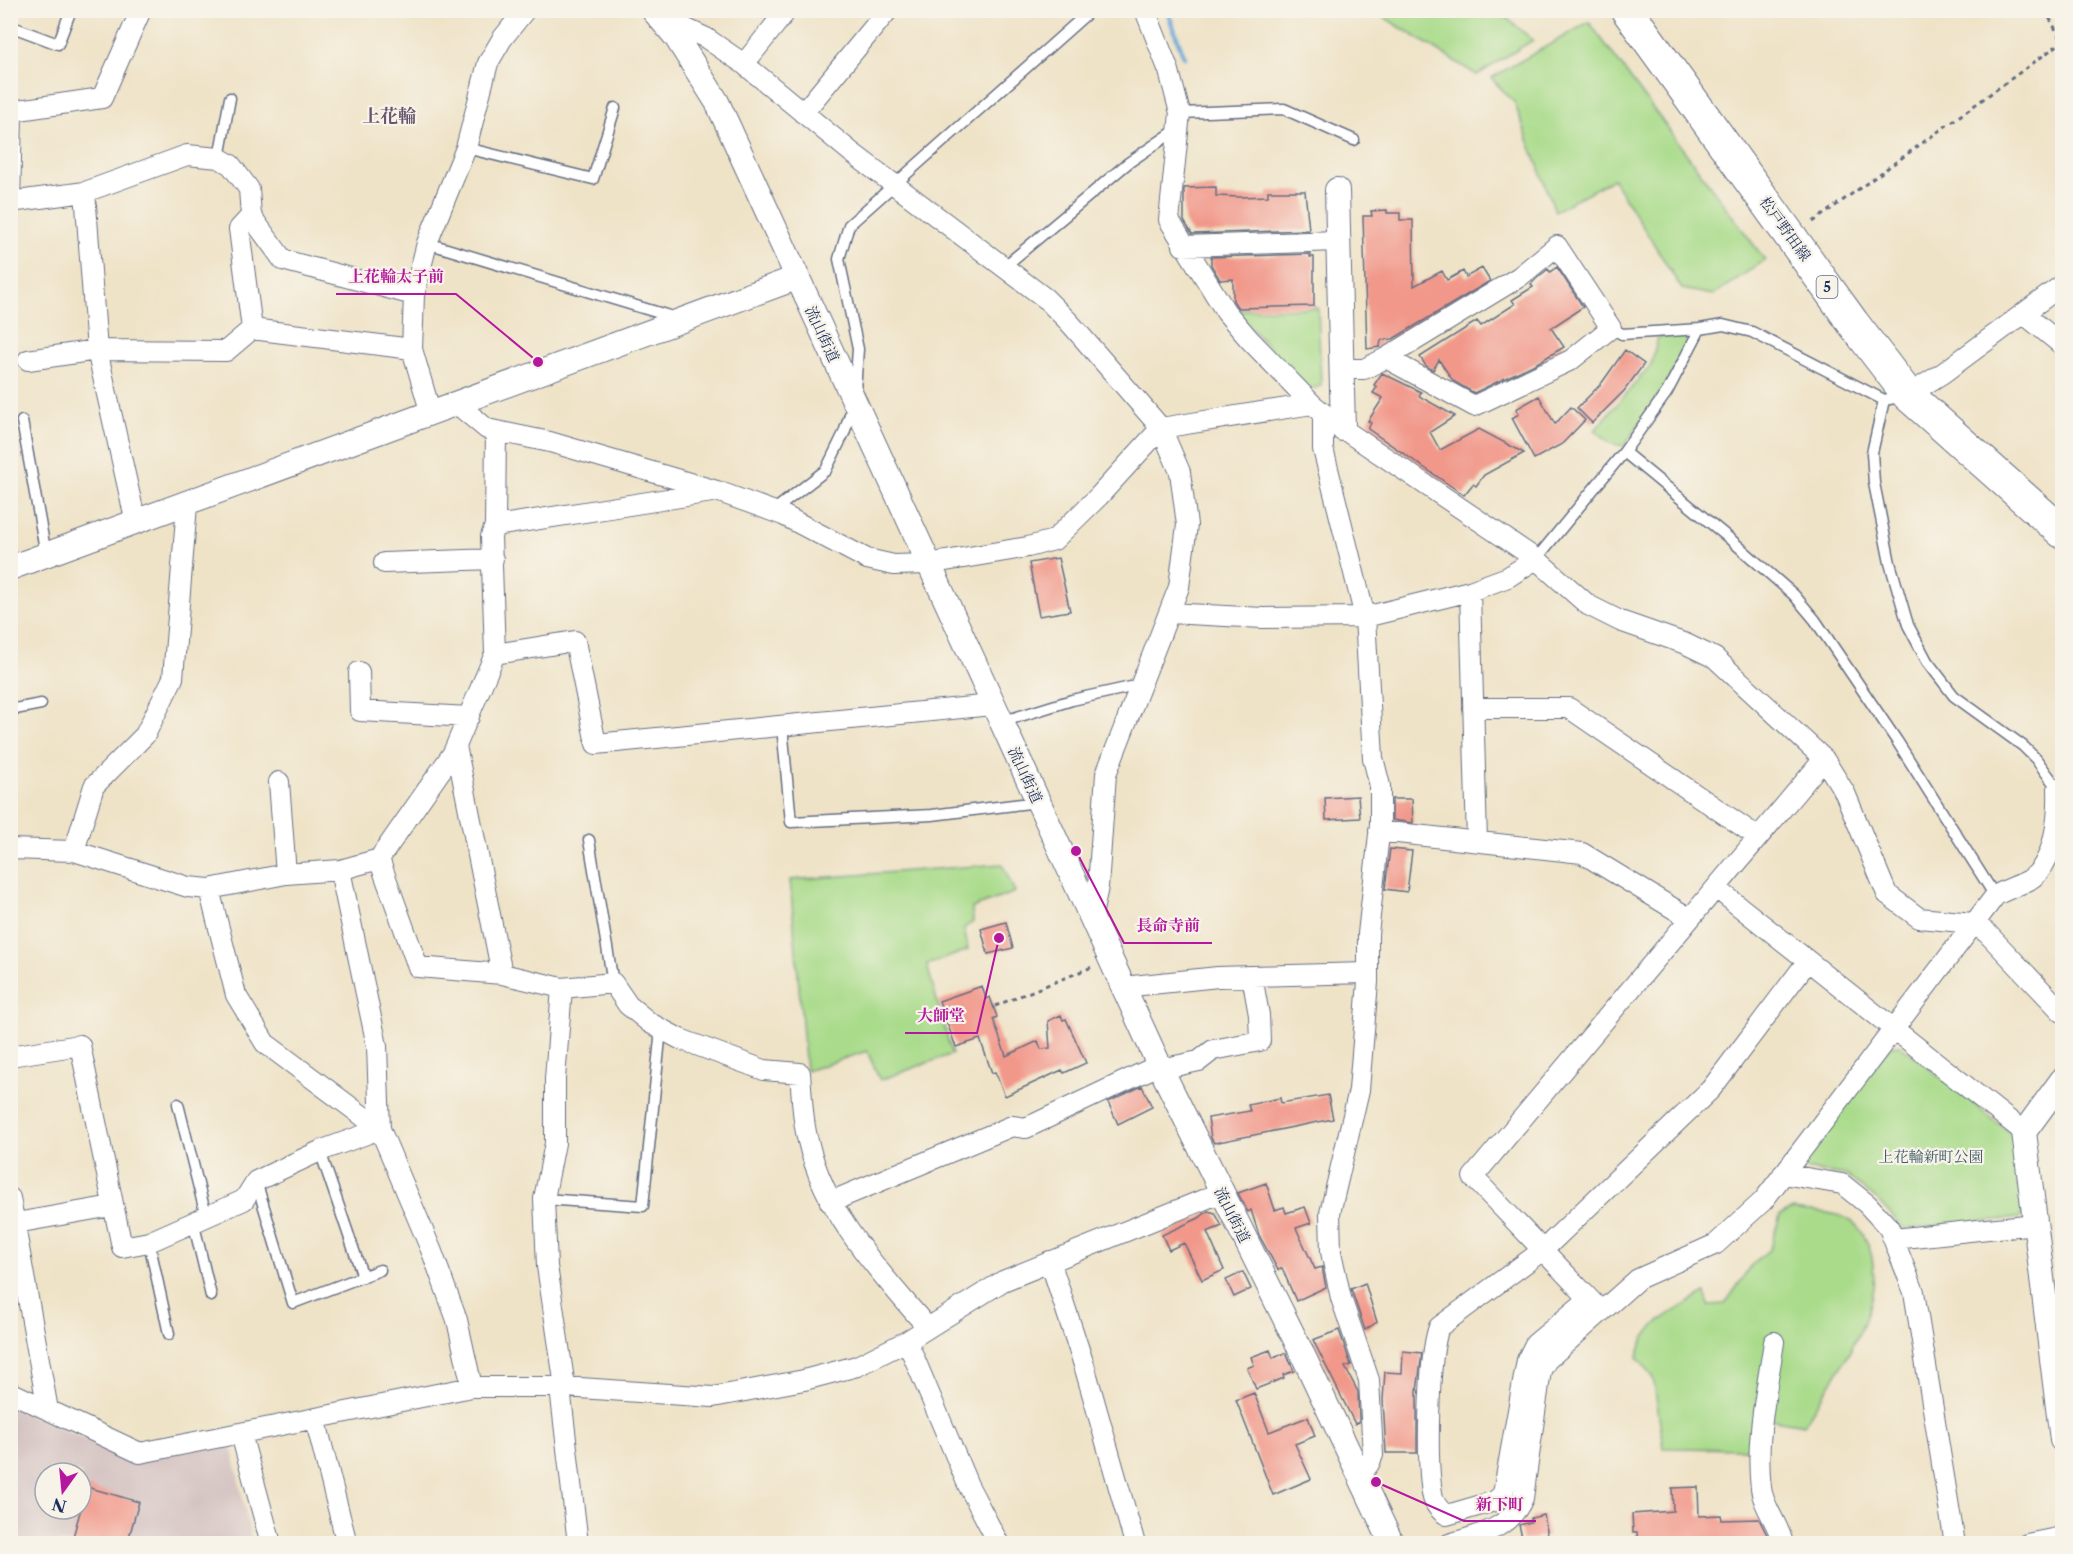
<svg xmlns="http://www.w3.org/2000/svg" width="2073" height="1554" font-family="'Libre Caslon Text','Noto Serif JP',serif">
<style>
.industrial{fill:#d1bfbf;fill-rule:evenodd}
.green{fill:#a9db8a;stroke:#628574;stroke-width:1.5}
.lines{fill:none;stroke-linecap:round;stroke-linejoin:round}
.stream{stroke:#65a4d7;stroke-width:5}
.building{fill:#f1988a}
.service-casing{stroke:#656e83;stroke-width:13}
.minor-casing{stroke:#656e83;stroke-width:22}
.tertiary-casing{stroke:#656e83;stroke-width:26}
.primary-casing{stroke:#656e83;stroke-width:34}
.path{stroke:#656e83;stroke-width:3;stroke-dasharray:4.5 4.5;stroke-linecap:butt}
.service{stroke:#fff;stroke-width:10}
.minor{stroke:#fff;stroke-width:20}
.tertiary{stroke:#fff;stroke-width:24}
.primary{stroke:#fff;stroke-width:32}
.labels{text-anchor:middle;stroke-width:4.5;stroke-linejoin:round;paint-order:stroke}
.shield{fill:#f7f3e8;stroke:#5d6a87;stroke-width:1.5}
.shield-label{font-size:14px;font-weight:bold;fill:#1b2f5e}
.street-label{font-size:15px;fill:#1b2f5e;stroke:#f7f3e8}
.park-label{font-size:15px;fill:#3e5a69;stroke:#f7f3e8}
.quarter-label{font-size:18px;font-weight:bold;fill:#66546d;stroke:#f7f3e8}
.leader{fill:none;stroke:#b5179e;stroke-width:2}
.callout-dot{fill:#b5179e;stroke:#f7f3e8;stroke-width:2}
.callout-label{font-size:16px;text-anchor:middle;font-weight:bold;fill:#b5179e;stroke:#f7f3e8;stroke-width:4.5;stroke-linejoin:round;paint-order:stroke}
</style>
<rect width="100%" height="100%" fill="#f7f3e8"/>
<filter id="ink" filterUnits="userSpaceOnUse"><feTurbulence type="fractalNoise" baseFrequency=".0167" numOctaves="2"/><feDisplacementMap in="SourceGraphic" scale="12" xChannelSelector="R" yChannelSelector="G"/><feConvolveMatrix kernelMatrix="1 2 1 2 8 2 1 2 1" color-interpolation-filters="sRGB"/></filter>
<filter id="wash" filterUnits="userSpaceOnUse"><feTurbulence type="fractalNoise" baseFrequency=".008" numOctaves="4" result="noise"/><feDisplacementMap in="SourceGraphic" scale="24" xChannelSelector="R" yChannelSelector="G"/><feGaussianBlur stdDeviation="1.35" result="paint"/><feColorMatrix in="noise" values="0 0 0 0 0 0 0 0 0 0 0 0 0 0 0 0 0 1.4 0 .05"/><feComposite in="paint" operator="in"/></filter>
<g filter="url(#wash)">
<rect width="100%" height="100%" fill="#efe3c7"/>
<path class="industrial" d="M10,1407L133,1460L231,1443L252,1543H11ZM45,1473H81V1509H45Z"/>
<path class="green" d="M1374,11H1498L1533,40L1477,75Z
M1589,22L1765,260L1713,295L1682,289L1613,179L1555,211L1514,102L1491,78Z
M1318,308L1321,386L1308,390L1234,310Z
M1690,334L1691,337L1665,388L1624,446L1612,444L1595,430L1651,365L1658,337Z
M1002,864L1015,892L972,908L973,922L964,928L968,950L927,965L952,1054L880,1080L867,1051L806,1071L790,880Z
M1900,1045L2014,1136L2025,1210L2019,1218L1904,1229L1878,1201L1846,1175L1803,1169L1800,1162L1890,1046Z
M1793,1209C1809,1212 1833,1211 1847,1219C1858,1224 1862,1232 1867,1242C1894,1304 1834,1374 1804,1425L1757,1417L1754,1449L1664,1448L1653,1377L1638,1358C1641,1323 1679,1310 1705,1293L1709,1305L1725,1304L1753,1263L1770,1249L1780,1215Z"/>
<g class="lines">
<path class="stream" d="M1167,10L1184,57"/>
</g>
<g id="blocks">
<path class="building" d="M1216,187V196L1240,197L1268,196V191H1305L1309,230L1192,234L1184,221V188Z
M1387,210V213H1400V220H1413L1414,286L1442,271L1447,280L1463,271L1466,277L1482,268L1490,281L1393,339L1381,340L1380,347L1367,349L1363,216H1372L1371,211Z
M1310,254V257H1314V306L1238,308L1233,301V279L1220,280L1211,265V257Z
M1557,267L1583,307L1551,328L1564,347L1537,363L1474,393L1453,381L1439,360L1433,370L1426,366L1420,357L1477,321L1481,326L1515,304L1512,300L1533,287L1531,284L1537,278L1548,269L1550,272Z
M1625,350L1644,364L1624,391L1592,423L1577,408L1601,384Z
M1382,373L1421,392L1419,396L1455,416L1430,432L1440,450L1479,429L1524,453L1484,475L1476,486L1473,484L1464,495L1368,429L1371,423L1368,421L1383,398L1373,393L1377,387L1374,385Z
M1539,396L1555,424L1571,407L1585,420L1562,444L1534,459L1512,418L1519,414L1516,409Z
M1058,558L1070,611L1039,616L1029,563Z
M1358,796L1360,818L1326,820L1325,798Z
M1392,799H1412L1413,823L1392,820Z
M1390,849L1412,851L1407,892L1385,889Z
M1006,922L1013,948L988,954L981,929Z
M982,986L986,999L990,997L997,1017L993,1019L1006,1056L1038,1041L1041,1049L1050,1048L1048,1021L1061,1015L1063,1020L1066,1019L1086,1063L1064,1073L1062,1070L1005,1096L995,1072L992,1073L980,1039L956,1047L939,1001Z
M1142,1086L1152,1107L1118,1124L1108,1102Z
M1328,1095L1333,1119L1214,1143L1211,1138L1208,1118L1250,1111L1248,1105L1280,1098L1281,1103Z
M1266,1183L1275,1210L1284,1207L1286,1213L1305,1207L1311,1223L1296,1228L1315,1269L1322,1267L1326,1287L1296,1301L1282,1268L1278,1270L1259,1235L1251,1210L1248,1212L1238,1193Z
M1208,1211L1215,1213L1222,1226L1207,1232L1224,1270L1202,1280L1184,1243L1169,1250L1162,1235L1199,1218Z
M1243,1272L1251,1289L1234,1297L1226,1280Z
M1365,1283L1377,1322L1365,1330L1351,1289Z
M1339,1330L1351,1365L1345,1367L1358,1392L1359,1422L1355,1424L1313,1340Z
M1270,1350L1273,1358L1286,1353L1294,1371L1283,1375L1284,1378L1256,1389L1247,1368L1254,1365L1251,1357Z
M1403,1351L1422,1353L1417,1391V1453H1386L1383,1399L1385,1372L1402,1373Z
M1254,1393L1269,1432L1308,1417L1315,1436L1295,1444L1311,1479L1273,1495L1236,1400Z
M87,1487L139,1502L127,1544H71Z
M1698,1487L1699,1516L1721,1515L1722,1520L1759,1519L1767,1535L1768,1544H1638L1637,1532H1633L1632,1514L1673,1511L1672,1488Z
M1544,1515L1548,1536L1523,1541L1519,1525L1531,1522V1518Z"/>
</g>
</g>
<g filter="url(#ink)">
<use href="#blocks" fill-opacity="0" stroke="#656e83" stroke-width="1.5"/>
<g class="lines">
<defs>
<path id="service" d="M10,26L58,44L71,10
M1180,113L1284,109L1354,140
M466,148L593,179L615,108
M219,158L230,98
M427,243L676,318
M1005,266L1128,163L1179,128
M1611,328L1622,334L1700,329
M855,390L858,349L839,259L849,225L1091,10
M1884,400L1872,453L1874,483L1890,563L1908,625L1927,661L1954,696L2023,746L2036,759L2058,789
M22,421L46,555
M1624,452L1730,539L1794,595L1815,620L1897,741L1995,896
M772,512L826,470L844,433L853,405
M1536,559L1624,452L1667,392L1700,329L1723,325L1752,332L1884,400L1905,396
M10,710L41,704
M1001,722L1072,700L1140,685
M782,726L791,822L932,815L1038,802
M589,840L613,983
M178,1104L206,1216
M320,1151L363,1277
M256,1181L293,1303L380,1270
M544,1199L643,1206L661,1029
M193,1221L211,1296
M149,1242L169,1334"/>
<path id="minor" d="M1145,10L1169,71L1180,113L1169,220L1226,312L1249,339L1312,404L1343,429L1536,559L1588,605L1620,621L1686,644L1715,658L1824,759L1845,793L1887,894L1919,918L1973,923L1987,933L2062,1012
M659,16L706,38L744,64L851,152L1045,298L1069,322L1161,428L1180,472L1187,525L1179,587L1106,774L1098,887L1091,920
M744,64L787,10
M803,113L888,10
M10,202L85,192
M10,203L12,111L102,98L141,10
M251,216L283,260L414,295
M1183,246L1338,241
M2024,314L2062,345
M252,329L412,349
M28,360L97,350L226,351L252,329L239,229L251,216L249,189L231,165L219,158L187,155L85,192L97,350L136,523
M1341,369H1364L1386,358L1519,277L1557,246L1611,328L1571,360L1474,406L1386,358
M1908,395L1943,373L2062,285
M457,404L487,429L550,442L717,491L783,515L867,559L894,565L928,564L1028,547L1054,540L1099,496L1161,428L1312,404
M1323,413V449L1365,617L1373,758L1380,786V825L1368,934V982L1359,1090L1330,1213L1331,1252L1341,1298L1369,1380L1373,1455L1369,1464L1360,1476
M431,414L412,349L414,295L427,243L466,148L488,63L502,39L525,10
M495,526L712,492
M384,563L493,559
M1470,591L1477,841
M1169,613L1263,618L1365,617L1470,591L1508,577L1536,559
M495,654L575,641L596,744L992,705
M359,672L360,711L469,717
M1473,708H1569L1758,837
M456,746L502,974
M279,782L286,874
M1379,831L1582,853L1689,918
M10,849L74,851L188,887L209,889L286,874L340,870L379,859L453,753L495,654L491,536L495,526L496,431
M74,851L94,786L145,735L173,678L187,505
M379,859L418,967L502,974L562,988L613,983L628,1005L650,1023L680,1039L764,1070L800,1073C802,1095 802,1120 808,1141C825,1215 880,1272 928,1328
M340,870L377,1046L380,1129L432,1252L457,1320L472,1387
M1716,888L2024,1132
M209,889L236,995L265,1043L380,1129
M1123,987L1218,977L1366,973
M562,988L555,1079V1143L544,1199L547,1266L565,1387
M10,1056L80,1045L122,1247L149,1242L244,1200L256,1181L320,1151L380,1129
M1161,1069L1199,1061L1213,1050L1260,1041L1259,1015L1252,976
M1783,1174L1842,1184L1867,1204L1889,1228L1914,1292L1955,1544
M10,1198L48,1410
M830,1202L1012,1126L1026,1128L1159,1065
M16,1223L112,1206
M1894,1239L2035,1224
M1050,1261L1084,1365L1135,1544
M1589,1299L1535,1344L1527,1360L1503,1494L1495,1501L1447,1515C1441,1512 1435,1505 1433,1498C1426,1465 1428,1358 1439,1327L1543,1250L1711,1089L1807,962
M1598,1308L1473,1177L1824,759
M907,1341L968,1485L999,1544
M1774,1342C1767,1389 1755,1440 1761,1488C1763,1507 1779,1524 1783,1544
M560,1388L578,1544
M10,1392L140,1453L472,1387H565L713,1397L804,1380L857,1366L907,1341L1003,1281L1220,1193
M315,1418L347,1544
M241,1434L271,1544
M1449,1544C1479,1535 1510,1529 1523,1498L1541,1370L1547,1360L1638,1279L1716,1244L1763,1201L1995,896C2006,889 2018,886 2029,880C2055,864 2059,816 2058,789L2062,787
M2027,1544L2062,1537"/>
<path id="tertiary" d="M653,10L676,37L717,102L1161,1069L1301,1351L1392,1544
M1337,190L1343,429
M10,568L796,278
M2062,1080L2024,1132L2062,1440"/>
<path id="primary" d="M1627,10L1853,323L1908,395L2062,532"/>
</defs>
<use href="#service" class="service-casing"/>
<use href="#minor" class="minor-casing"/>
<use href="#tertiary" class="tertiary-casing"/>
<use href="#primary" class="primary-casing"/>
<path class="path" d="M2045,10L2062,41
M1813,222L2062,42
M995,1006L1092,967"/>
<use href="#service" class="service"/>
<use href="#minor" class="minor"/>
<use href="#tertiary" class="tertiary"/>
<use href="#primary" class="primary"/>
</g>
</g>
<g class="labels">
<rect class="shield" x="1816.5" y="276" width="21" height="22" rx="4.5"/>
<g class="shield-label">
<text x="1827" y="292">5</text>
</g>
<g class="street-label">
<text transform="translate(1785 229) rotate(54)" y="5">松戸野田線</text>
<text transform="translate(822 334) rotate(65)" y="5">流山街道</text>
<text transform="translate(1025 775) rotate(65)" y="5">流山街道</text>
<text transform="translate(1232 1215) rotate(63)" y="5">流山街道</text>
</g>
<g class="park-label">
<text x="1931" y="1162">上花輪新町公園</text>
</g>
<g class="quarter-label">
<text x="389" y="122">上花輪</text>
</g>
</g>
<path class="leader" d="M538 362L456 294H336M1076 851L1124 943H1212M999 938L977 1033H905M1376 1482L1464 1521H1536"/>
<g class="callout-dot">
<circle cx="538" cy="362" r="6"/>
<circle cx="1076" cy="851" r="6"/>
<circle cx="999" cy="938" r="6"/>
<circle cx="1376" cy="1482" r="6"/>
</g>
<g class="callout-label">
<text x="396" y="282">上花輪太子前</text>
<text x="1168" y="931">長命寺前</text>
<text x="941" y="1021">大師堂</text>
<text x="1500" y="1510">新下町</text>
</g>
<rect width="2073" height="1554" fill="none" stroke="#f7f3e8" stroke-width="36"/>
<g transform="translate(63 1491) rotate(195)"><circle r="28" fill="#f7f3e8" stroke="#9fa5b1" stroke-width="1.5"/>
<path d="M0-4.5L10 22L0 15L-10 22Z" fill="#b5179e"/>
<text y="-9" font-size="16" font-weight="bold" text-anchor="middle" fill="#1b2f5e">N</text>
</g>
</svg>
